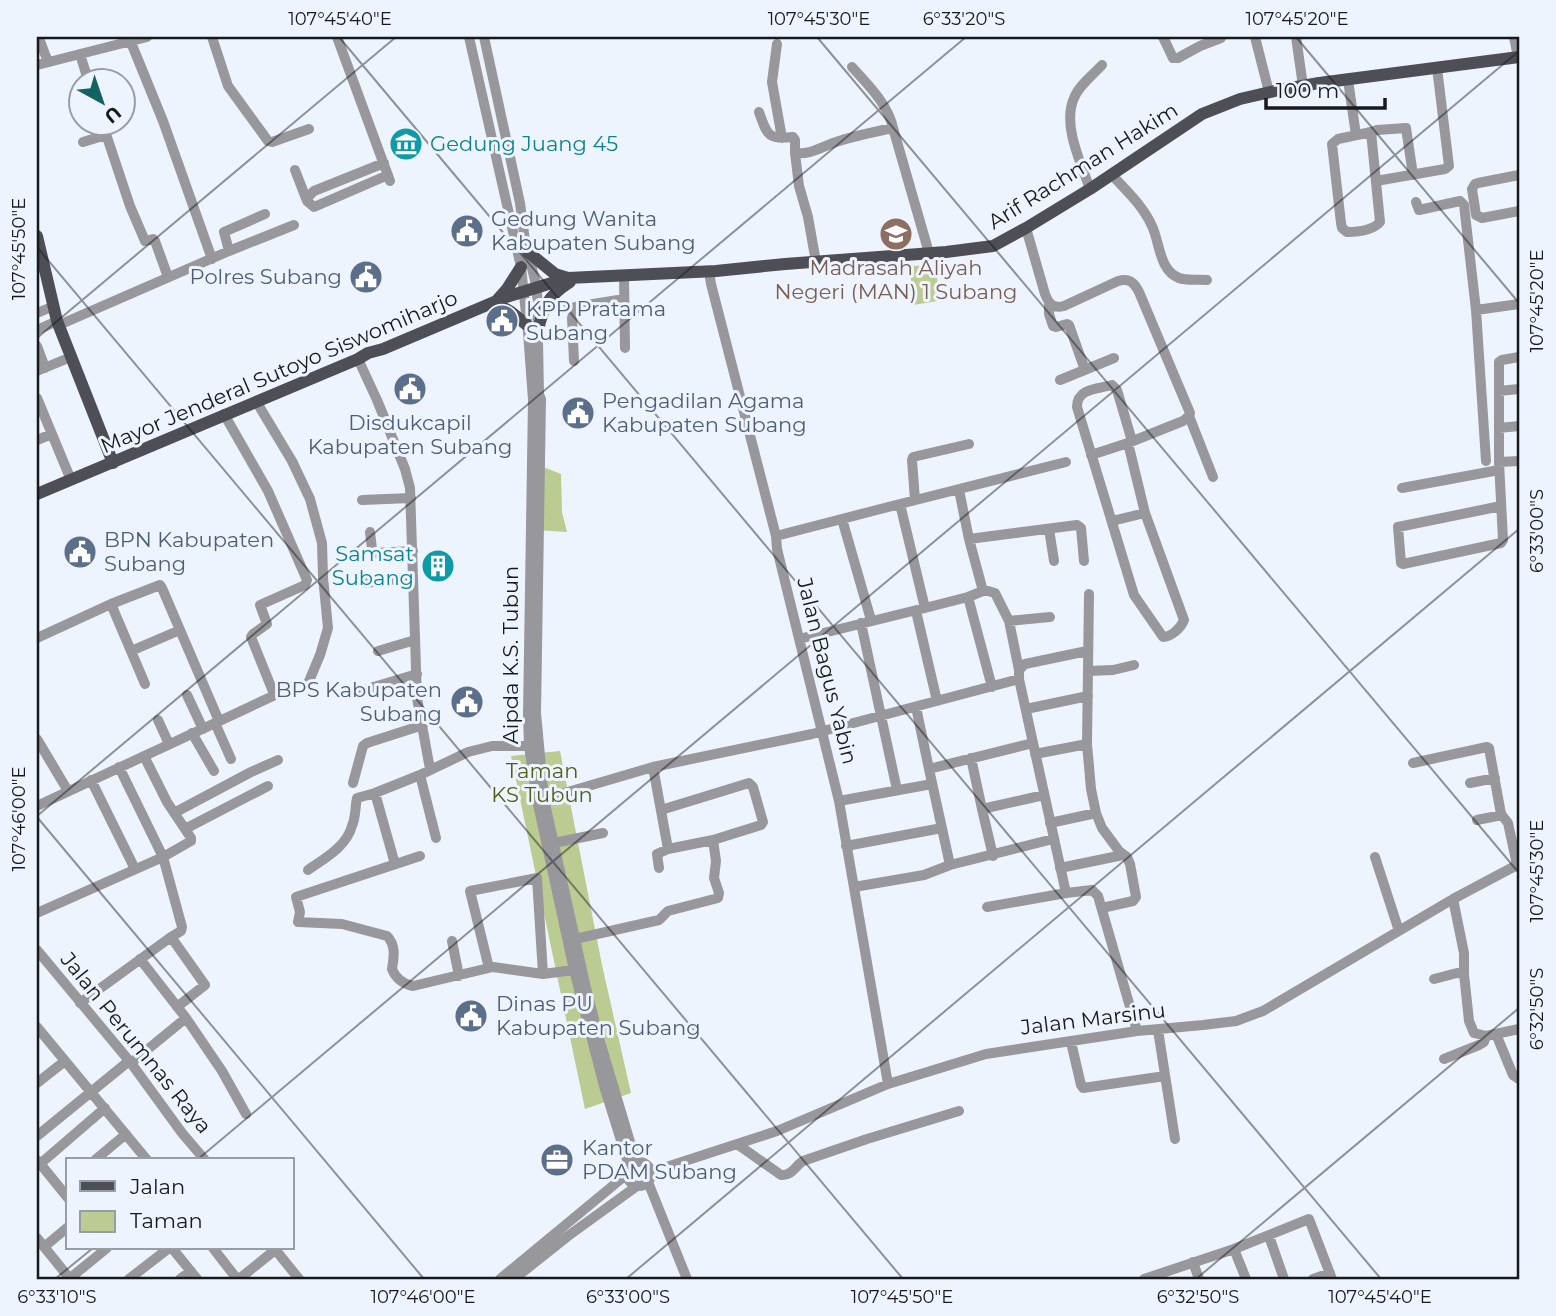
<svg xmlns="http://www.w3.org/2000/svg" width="1556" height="1316" font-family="Montserrat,sans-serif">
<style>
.green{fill:#bbcb92}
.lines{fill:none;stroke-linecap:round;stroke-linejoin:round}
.minor{stroke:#98989c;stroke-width:10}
.major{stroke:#4e4e56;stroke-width:12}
.ticks{fill:none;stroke:#17191d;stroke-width:2;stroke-opacity:0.45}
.labels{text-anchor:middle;stroke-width:6;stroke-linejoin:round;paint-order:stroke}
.culture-label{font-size:21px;fill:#0d838f;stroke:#eef4fe;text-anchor:start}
.street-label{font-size:21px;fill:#17191d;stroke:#eef4fe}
.service-label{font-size:21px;fill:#4e5e75;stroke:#eef4fe;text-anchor:start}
.education-label{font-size:21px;fill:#785e54;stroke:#eef4fe}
.park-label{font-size:21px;fill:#505f1c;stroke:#eef4fe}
.neatline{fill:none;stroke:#17191d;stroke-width:2.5}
.ticks-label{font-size:18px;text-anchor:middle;fill:#17191d}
</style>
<rect width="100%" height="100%" fill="#eef4fe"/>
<path class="green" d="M937,265L938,301L913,305L910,266Z
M536,464L561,474L562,512L567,532L535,530Z
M560,751L602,965L631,1093L585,1109L511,756Z"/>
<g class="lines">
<path class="minor" d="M212,37L228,86L268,141L272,142L309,129
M337,37L390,181
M469,37L521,267L528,332L533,400L528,714L529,746L537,800L574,970L604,1086L629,1166
M484,37L520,203L525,241L537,288L539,394L541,399L536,713L544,799L586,988L598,1035L636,1162
M1163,37L1173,58H1178L1200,46L1221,38
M1255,37L1269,92
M1296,37L1303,86
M1514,37L1518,57
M130,40L163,121L212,259
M40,41L48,62
M777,44L772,82L782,138
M80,54L88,80
M37,65L147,37
M852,67C868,85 888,104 893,128
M1348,80L1356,135
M759,112C767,134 767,140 793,137L795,140V153L799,186L808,217L816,262
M102,122L130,206L145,241L153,239L155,241L168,277
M1371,132L1380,222C1373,230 1358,232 1347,232L1342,228L1341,223L1332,144L1338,139Z
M1371,132L1377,130L1406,128L1413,175
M83,142L106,135
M795,153C809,155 820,148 833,143C853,136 873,132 893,128L929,253
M295,170L307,201L314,207L388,175
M1111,174C1126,190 1143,206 1152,226C1160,243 1159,270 1179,278C1187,281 1199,279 1207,280
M1519,175L1478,183L1475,184L1472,189L1476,215L1482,218L1519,211
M1376,181L1445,169L1449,166L1437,68
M1090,189C1081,163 1062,125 1074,98C1079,85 1093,75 1102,65
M307,201L309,196L314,191L384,163
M1416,202L1419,210L1460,201L1464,205L1476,310L1486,461
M1026,228L1045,294C1049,304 1053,309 1064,306L1118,281C1129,278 1134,282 1139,292L1190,413L1189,416L1183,421L1128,443L1091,455
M229,251L224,232L265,214
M709,271L711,284L776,536L777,549L839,801L888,1084
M624,276L625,348
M1049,304V314L1053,326L1056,327L1067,324L1069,325L1085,370
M1476,310L1519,304
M37,313L54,306
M59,325L229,251L294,225
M37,330L57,321
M37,346L45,368
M358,359L377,400L405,469L410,488L417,698L430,769
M574,361L572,318L575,307L624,299
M37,371L71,357
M1060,380L1114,358
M1519,389L1499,391V462L1519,461
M1499,391V362L1502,360L1519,357
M37,398L71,480
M256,401L292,461L310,499L322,543L323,577L328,628L320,655L307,686
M1189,416L1213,477
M1499,428L1519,426
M37,440L52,434
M1128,443L1145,513L1184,620C1181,628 1171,637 1163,637L1134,595L1077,407C1077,388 1098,389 1112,385L1117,390L1132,441
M1499,462L1503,540L1501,543L1403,564L1401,563L1398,527L1501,506
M1402,488L1499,470
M959,490L969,539L983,591L968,597
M362,500L411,498
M915,500L912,460L913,457L969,444
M900,504L1066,462
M842,519L871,620
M1112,521L1145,513
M1049,529L1054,561
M370,532L372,549L375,553L413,551
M776,536L900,504L925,608L799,639
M969,539L1077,525L1081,528L1084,561
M365,583L412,577
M983,591H988L995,593L1009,621L1019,670
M111,604L131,651L180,630
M925,608L968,597L992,687
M916,611L937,701
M1009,621L1050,617
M861,623L897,790
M37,638L111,604L160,585L162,588L219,721
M131,651L145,684
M378,651L415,640
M1087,651L1025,664L1019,670V679L1066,893L1092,890L1098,896L1137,1031
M1088,671L1113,670L1134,665
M357,692L417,674
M187,695L203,729
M916,707L929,769
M1026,709L1088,696
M158,720L169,744
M215,723L231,759
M192,733L214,771
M37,739L68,791
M1087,744L1091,789L1096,813L1102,828L1119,851L1127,857L1130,864L1136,897L1133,901L1102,908
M1035,754L1087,744L1089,594
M971,758L982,809
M1413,763L1487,747L1489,748L1501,814L1508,823L1517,865
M119,767L163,857L182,927L181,931L171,937
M653,767L668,849L713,840L761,825L763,822L753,787L749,783L661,810
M420,775L436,838
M91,780L135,869
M353,783L363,746L367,743L423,725
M1470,783L1495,778
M544,799L653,767L812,734L1019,679
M839,801L932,784
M37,806L273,696L274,694L251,637L253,634L267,624L260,605L305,585L307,580L268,491L224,414
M174,813L251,772L278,760
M1477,820L1502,815
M1050,823L1096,813
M185,829L268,786
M554,843L603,833
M846,846L942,828
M420,856L296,897L300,912L298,922L342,924L387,936C396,945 394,957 392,969C396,979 403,984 413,986L493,967L543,974
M993,856L982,809L1044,795
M1375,857L1399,931
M395,864L375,793L420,775L468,752L492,746H529
M950,865L929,769L1033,743
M659,868L657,854L668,849
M1060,868L1123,855
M308,870C325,858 346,847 352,826C356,817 355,807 357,798L375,793
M854,887L924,875L950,865L1053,839
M987,907L1066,893
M37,913L163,857L191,841V838L167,802L144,756
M575,939L659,920L668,911L718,898L719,893L714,878L716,861L713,840
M452,941L459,976
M37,950L131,1063L182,1133L205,1160
M140,959L186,1018L222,1071L246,1114
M489,968L470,891L537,878L543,974L574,970
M1464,974L1469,1021L1474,1033L1486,1036L1519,1029
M1434,979L1457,973L1464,974V953L1453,899
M80,1003L171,937L205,985L177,1007
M37,1027L147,1160
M1158,1030L1175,1139
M1496,1034L1513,1075L1519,1079
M1071,1042L1081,1085L1083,1088L1165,1076
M1444,1059L1479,1045L1484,1042L1486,1036
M131,1063L186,1018
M37,1083L65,1061
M37,1136L129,1061
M737,1144L781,1175C792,1176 795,1166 803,1161L867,1139L959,1111
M95,1160L126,1134
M38,1161L68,1198
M627 1174a12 12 0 1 1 24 0a12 12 0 1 1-24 0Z
M40,1164L105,1108
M651,1172L777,1131L888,1084L986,1054L1137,1031L1203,1025L1236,1021L1263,1011L1453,899L1519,864
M648,1182L687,1279
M1269,1236L1284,1279
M37,1238L70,1279
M44,1247L68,1227
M172,1248L197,1279
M213,1248L237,1279
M274,1248L299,1279
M1234,1249L1246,1279
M1193,1262L1199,1279
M69,1279L107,1248
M129,1279L169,1248
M180,1279L191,1271
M239,1279L275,1250
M500,1279L627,1174
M514,1279L568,1236L637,1186
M1144,1279L1234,1249L1309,1219L1332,1279
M1313,1279L1330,1273"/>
<path class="major" d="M37,236L57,321L113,463
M528,252L555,274L568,278
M498,299L507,289L521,267
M494,302L511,312L527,325
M538,331C543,306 548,296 570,282
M37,494C144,450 251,403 358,359L368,353L383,349L506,297L568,278L716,271L785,264L946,252L993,246L1026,228L1090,189L1202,114L1240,99L1279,90L1319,83L1519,57"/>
</g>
<path class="ticks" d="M339,37L1381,1279M817,37L1519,873M1296,37L1519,303M37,247L903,1279M37,338L396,37M37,816L966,37M37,817L424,1279M197,1160L1519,51M55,1279L93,1248M626,1279L1519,529M1196,1279L1519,1008"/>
<defs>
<symbol id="museum-disc" viewBox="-11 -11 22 22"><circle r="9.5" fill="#0f9aa8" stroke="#eef4fe"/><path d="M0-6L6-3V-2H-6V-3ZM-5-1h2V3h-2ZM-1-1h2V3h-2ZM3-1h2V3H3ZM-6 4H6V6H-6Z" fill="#fff"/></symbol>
<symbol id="civic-disc" viewBox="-11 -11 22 22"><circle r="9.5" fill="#5c6f8a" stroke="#eef4fe"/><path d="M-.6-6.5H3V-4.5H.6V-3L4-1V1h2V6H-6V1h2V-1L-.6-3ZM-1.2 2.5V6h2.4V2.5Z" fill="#fff"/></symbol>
<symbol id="school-disc" viewBox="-11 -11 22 22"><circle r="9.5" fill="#8d6e63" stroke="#eef4fe"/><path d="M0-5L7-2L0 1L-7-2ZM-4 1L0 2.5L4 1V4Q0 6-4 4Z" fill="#fff"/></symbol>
<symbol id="building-disc" viewBox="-11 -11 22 22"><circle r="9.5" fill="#0f9aa8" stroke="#eef4fe"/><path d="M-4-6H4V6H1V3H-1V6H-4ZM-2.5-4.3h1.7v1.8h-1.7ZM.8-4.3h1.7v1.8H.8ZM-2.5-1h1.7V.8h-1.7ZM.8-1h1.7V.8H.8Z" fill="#fff"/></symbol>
<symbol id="office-disc" viewBox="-11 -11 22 22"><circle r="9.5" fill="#5c6f8a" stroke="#eef4fe"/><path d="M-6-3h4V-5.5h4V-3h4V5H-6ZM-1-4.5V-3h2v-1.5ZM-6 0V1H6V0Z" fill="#fff"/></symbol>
</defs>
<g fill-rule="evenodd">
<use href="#museum-disc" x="387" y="125" width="38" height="38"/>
<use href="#civic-disc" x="448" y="212" width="38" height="38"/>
<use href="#school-disc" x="877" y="215" width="38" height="38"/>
<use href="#civic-disc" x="347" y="258" width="38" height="38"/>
<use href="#civic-disc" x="483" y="302" width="38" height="38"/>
<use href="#civic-disc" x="391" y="370" width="38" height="38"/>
<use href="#civic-disc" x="559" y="394" width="38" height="38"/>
<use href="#civic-disc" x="61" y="533" width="38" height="38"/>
<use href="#building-disc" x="419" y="547" width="38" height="38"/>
<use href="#civic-disc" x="448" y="683" width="38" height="38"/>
<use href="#civic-disc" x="452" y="997" width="38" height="38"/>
<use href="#office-disc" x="538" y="1141" width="38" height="38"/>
</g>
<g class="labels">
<g class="culture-label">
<text x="430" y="151">Gedung Juang 45</text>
<text x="414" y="561" text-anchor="end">Samsat<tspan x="414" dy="24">Subang</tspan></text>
</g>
<g class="street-label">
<text transform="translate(1083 166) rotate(-32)" y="7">Arif Rachman Hakim</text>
<text transform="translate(279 372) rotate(-23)" y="7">Mayor Jenderal Sutoyo Siswomiharjo</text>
<text transform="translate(511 655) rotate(-90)" y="7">Aipda K.S. Tubun</text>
<text transform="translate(827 671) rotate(76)" y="7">Jalan Bagus Yabin</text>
<text transform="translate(1093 1019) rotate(-7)" y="7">Jalan Marsinu</text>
<text transform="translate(136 1043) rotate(51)" y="7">Jalan Perumnas Raya</text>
</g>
<g class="service-label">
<text x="491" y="226">Gedung Wanita<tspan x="491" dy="24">Kabupaten Subang</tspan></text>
<text x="342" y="284" text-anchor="end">Polres Subang</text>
<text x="526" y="316">KPP Pratama<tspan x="526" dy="24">Subang</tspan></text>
<text x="602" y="408">Pengadilan Agama<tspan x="602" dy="24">Kabupaten Subang</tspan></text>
<text x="410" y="430" text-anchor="middle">Disdukcapil<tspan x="410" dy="24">Kabupaten Subang</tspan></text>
<text x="104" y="547">BPN Kabupaten<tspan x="104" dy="24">Subang</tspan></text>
<text x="442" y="697" text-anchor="end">BPS Kabupaten<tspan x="442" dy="24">Subang</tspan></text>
<text x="496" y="1011">Dinas PU<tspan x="496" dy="24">Kabupaten Subang</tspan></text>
<text x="582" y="1155">Kantor<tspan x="582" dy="24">PDAM Subang</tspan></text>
</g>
<g class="education-label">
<text x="896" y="275">Madrasah Aliyah<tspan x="896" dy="24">Negeri (MAN) 1 Subang</tspan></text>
</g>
<g class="park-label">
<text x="542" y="778">Taman<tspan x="542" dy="24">KS Tubun</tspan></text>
</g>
</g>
<rect width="1556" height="1316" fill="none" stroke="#eef4fe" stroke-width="77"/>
<rect x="66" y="1158" width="228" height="91" fill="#eef4fe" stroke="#989ca4" stroke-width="2"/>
<rect x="80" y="1181" width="35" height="10" fill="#4e4e56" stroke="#989ca4" stroke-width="2"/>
<text x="130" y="1194" font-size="21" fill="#17191d">Jalan</text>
<rect x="80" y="1211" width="35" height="21" fill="#bbcb92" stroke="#989ca4" stroke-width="2"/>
<text x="130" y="1228" font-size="21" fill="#17191d">Taman</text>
<g transform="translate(102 102) rotate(140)"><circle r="33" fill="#eef4fe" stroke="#989ca4" stroke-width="2"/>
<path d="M0-5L12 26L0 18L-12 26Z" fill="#136362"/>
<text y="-10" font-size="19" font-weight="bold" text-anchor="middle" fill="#17191d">U</text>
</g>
<path d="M1266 98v10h119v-10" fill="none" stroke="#17191d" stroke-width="3.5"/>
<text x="1276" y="98" font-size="21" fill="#17191d" stroke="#eef4fe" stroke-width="5" paint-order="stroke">100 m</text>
<rect x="38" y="38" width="1480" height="1240" class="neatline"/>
<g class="ticks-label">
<text x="340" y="25">107°45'40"E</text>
<text x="819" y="25">107°45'30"E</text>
<text x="964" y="25">6°33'20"S</text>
<text x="1297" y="25">107°45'20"E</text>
<text transform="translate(19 249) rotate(-90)" y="6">107°45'50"E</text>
<text transform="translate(1537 301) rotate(-90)" y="6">107°45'20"E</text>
<text transform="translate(1537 531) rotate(-90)" y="6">6°33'00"S</text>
<text transform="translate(19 819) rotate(-90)" y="6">107°46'00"E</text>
<text transform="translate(1537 871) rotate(-90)" y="6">107°45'30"E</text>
<text transform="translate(1537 1009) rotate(-90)" y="6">6°32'50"S</text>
<text x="57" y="1303">6°33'10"S</text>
<text x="423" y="1303">107°46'00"E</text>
<text x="628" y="1303">6°33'00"S</text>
<text x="902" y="1303">107°45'50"E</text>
<text x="1198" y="1303">6°32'50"S</text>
<text x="1380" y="1303">107°45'40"E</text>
</g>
</svg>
